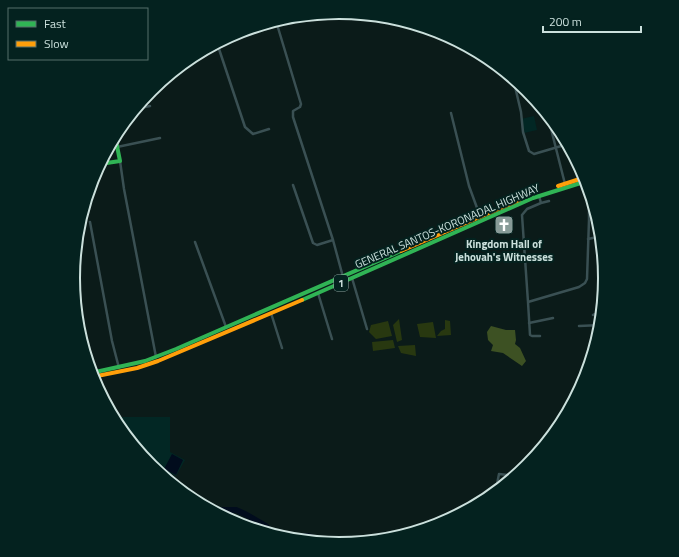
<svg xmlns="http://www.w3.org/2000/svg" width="679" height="557" font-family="'Titillium Web',sans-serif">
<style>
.built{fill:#022724}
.green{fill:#283810}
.forest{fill:#3d5123}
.water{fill:#010c1d}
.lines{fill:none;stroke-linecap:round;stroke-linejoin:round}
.river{stroke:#010c1d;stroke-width:6}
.street{stroke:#3a5053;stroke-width:2.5}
.fast{stroke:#30b455;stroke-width:4}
.slow{stroke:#ff9f0a;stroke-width:4}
.labels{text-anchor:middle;stroke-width:4;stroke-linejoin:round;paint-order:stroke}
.shield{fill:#04221f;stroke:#8fa7a3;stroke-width:1}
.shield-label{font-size:10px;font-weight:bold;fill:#cbe0dc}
.street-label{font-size:11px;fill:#cbe0dc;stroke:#04221f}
.poi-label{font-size:11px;font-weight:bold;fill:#cbe0dc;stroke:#04221f}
.rim{fill:none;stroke:#cbe0dc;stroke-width:2}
</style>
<rect width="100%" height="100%" fill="#0b1b19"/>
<path class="built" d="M534,116L537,130L524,133L521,119Z
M109,410L113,411L114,415L118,417H170V452L185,460L176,476L151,464L150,465L118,426Z"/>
<path class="green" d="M399,319L402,340L397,342L393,325Z
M445,320L450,321L451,335L437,336L441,331L445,329Z
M388,321L392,336L376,339L369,332L371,325Z
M433,322L436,338L420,337L417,324Z
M393,340L395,348L373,351L372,342Z
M415,345L416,356L401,353L398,346Z"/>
<path class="forest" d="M491,326L506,330H515L516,340L515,344L520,348L526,361L522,366L503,353L491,351L493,345L488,340L487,332Z"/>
<path class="water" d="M172,454L183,460L176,475L164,469Z"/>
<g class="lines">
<path class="river" d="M180,490L189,492L204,505L217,510H236L245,514L266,526L273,536
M294,541C305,531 315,538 326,544
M353,544L359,542L362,543"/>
<path class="street" d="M276,21L301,104L300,107L293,111V117L333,240L343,277
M217,43L245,127L253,134L269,129
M513,78L521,112L523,132L529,151L534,154L568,144
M135,109L150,106
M451,113L469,186L480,216
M547,113L565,184
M117,147L160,138
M120,161L124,189L156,357
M293,185L313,243L317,245L333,240
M589,189V220L598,217
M541,203L549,201
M90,222L112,341L119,368
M588,239L602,236
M195,242L226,327
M352,278L367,329
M318,293L332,339
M528,302L522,215L527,209L541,203L539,196
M271,313L282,348
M593,315L603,311
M529,323L553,318
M579,326L601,325
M540,336H532L530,335L528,302L579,287L585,283L587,279L589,220
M495,494L499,474L517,476"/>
<path class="fast" d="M100,164L120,161L115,136
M302,300L533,198L587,181
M91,373L145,361L176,349L401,251"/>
<path class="slow" d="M558,186L586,177
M401,251L519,200
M92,377L137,368L158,361L302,300"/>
</g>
<defs>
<symbol id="church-square" viewBox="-11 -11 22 22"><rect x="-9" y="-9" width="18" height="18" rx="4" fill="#889b98" stroke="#04221f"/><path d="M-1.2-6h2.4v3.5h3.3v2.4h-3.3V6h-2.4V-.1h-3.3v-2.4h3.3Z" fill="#fff"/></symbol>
</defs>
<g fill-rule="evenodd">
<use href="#church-square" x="493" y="214" width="22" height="22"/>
</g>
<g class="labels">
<rect class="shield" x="334" y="275" width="14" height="16" rx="3"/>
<g class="shield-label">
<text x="341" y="287">1</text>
</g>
<g class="street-label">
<text transform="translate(447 226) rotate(-23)" y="4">GENERAL SANTOS-KORONADAL HIGHWAY</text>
</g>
<g class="poi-label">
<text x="504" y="248">Kingdom Hall of<tspan x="504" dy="13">Jehovah's Witnesses</tspan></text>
</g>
</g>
<path d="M0 0H679V557H0ZM80 278a259 259 0 1 1 518 0a259 259 0 1 1-518 0Z" fill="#04221f" fill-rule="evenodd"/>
<path class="rim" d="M80 278a259 259 0 1 1 518 0a259 259 0 1 1-518 0Z"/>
<rect x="8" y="8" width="140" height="52" fill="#04221f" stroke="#546e6b"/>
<rect x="16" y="21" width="20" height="6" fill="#30b455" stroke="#546e6b"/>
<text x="44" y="28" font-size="12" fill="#cbe0dc">Fast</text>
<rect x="16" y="41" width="20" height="6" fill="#ff9f0a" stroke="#546e6b"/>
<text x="44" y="48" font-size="12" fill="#cbe0dc">Slow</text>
<path d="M543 26v6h98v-6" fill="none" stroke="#cbe0dc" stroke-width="2"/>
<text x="549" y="26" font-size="12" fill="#cbe0dc" stroke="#04221f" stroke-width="3" paint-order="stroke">200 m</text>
</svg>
